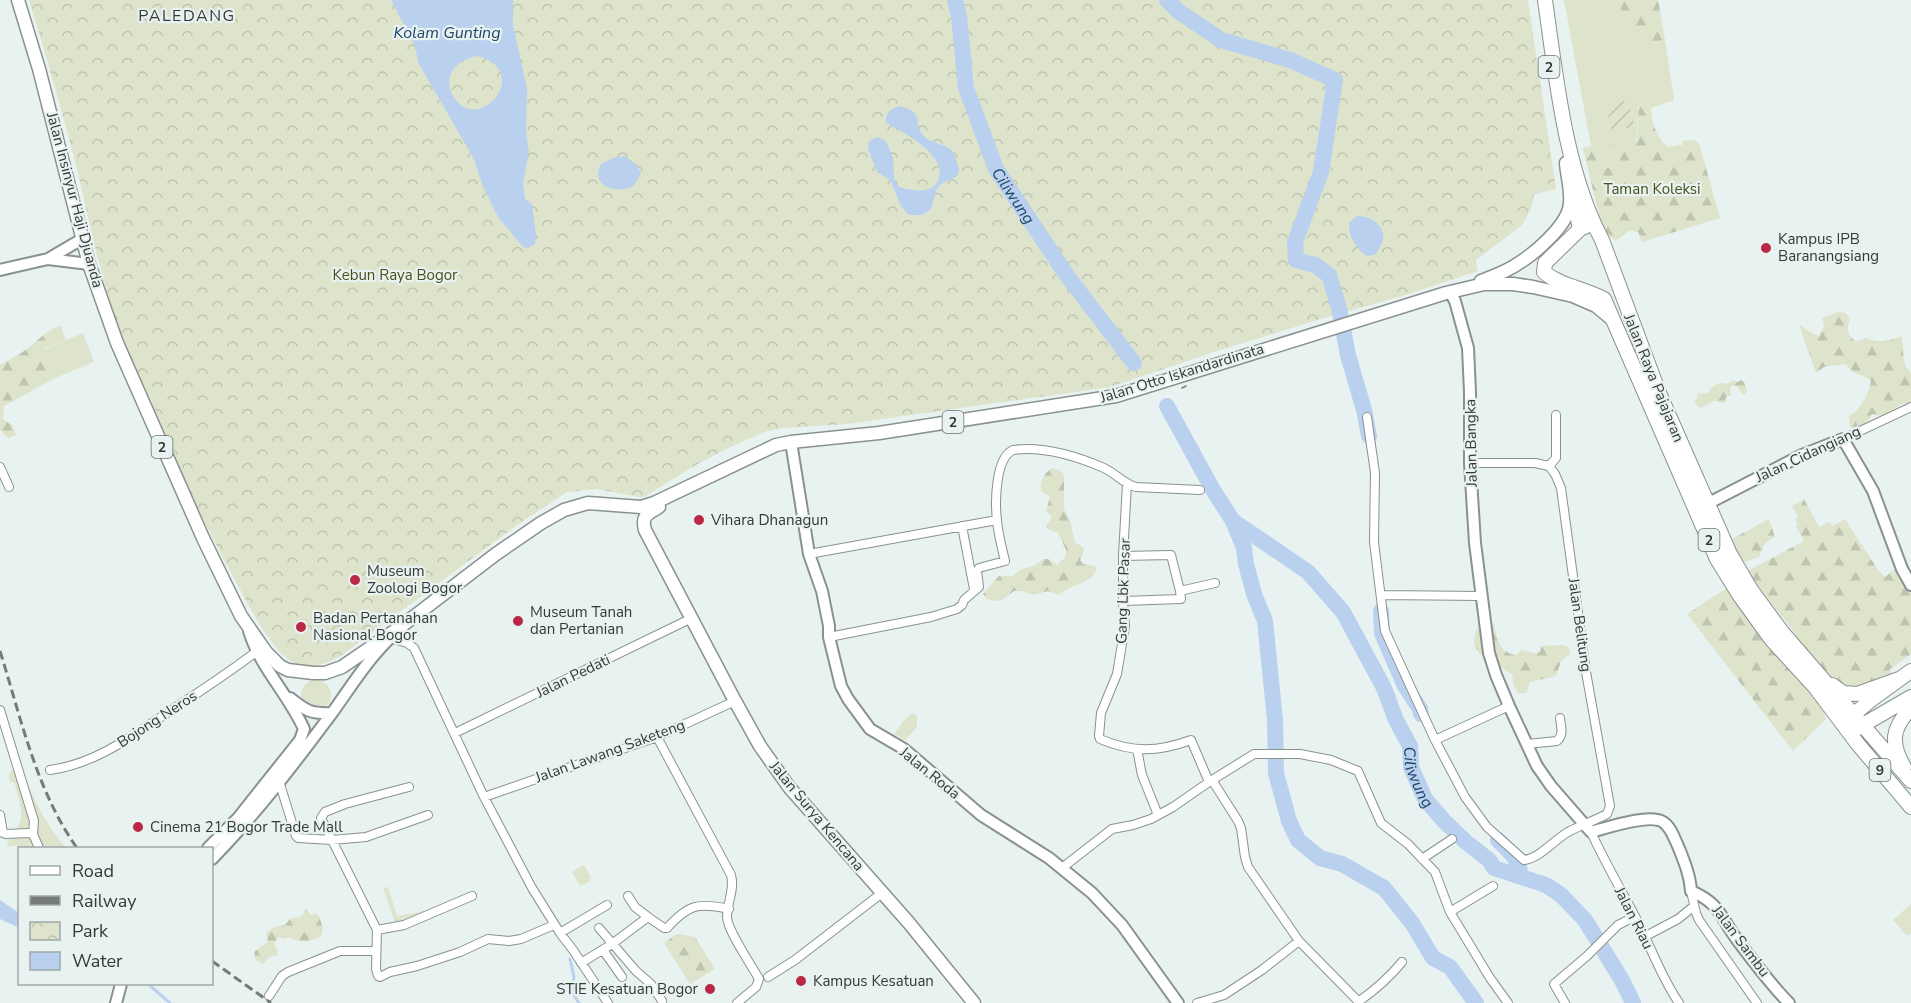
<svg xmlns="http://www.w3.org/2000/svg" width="1911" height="1003" font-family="'Nunito Sans',sans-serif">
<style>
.grass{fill:#dee3cc}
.forest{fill:url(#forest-firs)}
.park{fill:url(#park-crowns)}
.garden{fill:url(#garden-furrows)}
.water{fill:#b9d1ee;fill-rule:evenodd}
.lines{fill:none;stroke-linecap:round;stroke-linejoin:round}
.stream{stroke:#b9d1ee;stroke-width:3}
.river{stroke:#b9d1ee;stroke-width:16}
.street-casing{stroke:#899290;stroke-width:10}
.secondary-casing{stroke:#899290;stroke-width:14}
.primary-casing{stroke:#899290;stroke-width:15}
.highway-casing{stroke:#899290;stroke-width:16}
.street{stroke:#fff;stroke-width:8}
.secondary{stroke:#fff;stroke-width:10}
.primary{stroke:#fff;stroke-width:12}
.highway{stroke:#fff;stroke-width:14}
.tram{stroke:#757b7a;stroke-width:1.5}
.rail{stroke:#757b7a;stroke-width:3;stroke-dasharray:9 4.5;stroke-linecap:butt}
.poi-dot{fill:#ba2845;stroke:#e8f2f0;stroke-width:2}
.labels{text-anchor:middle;stroke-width:4.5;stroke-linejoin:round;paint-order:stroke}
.shield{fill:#e8f2f0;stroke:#6b706f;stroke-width:1.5}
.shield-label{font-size:14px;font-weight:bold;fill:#353938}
.park-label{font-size:15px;fill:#49511a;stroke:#e8f2f0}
.street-label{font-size:15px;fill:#353938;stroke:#e8f2f0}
.poi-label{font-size:15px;fill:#353938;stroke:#e8f2f0;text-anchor:start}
.neighbourhood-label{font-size:16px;letter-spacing:1.5px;fill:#353938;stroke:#e8f2f0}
.water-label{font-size:16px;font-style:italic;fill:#21456b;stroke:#e8f2f0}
</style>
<defs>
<pattern id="forest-firs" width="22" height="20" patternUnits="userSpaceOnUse" patternTransform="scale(1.5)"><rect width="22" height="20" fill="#dee3cc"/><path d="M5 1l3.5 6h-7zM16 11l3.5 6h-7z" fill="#bfc4b0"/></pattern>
<pattern id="park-crowns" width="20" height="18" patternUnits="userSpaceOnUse" patternTransform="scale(1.5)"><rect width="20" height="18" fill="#dee3cc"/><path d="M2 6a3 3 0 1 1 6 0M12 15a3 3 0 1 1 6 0" fill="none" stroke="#bfc4b0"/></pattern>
<pattern id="garden-furrows" width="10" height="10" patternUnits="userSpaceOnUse" patternTransform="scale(1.5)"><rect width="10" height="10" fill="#dee3cc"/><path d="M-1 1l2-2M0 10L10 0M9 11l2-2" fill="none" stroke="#bfc4b0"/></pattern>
</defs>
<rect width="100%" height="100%" fill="#e8f2f0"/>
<path class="grass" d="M1564,0H1618L1633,47L1665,40L1674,100L1651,108L1639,98L1630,230L1615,241L1602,227L1583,148L1591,146Z
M83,333L94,362L55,378L43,350Z
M301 695a15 15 0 1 1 30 0a15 15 0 1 1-30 0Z
M913,713L917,716V727L905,740L894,734L904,720Z
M10,771L23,772C34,800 46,825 66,848C56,848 45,849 35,848C25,848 19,843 7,847C8,838 14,834 18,826C26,813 17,797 15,783L9,781Z
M584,865L591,877L589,882L580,886L572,872Z
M388,887L397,916L430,910L410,918L395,922L383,888Z
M1911,904V933L1907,936L1893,920Z"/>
<path class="forest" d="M1618,0H1658L1665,40L1653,42L1649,48L1633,47Z
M1639,97L1651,108L1653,125L1662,142L1669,147L1682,145V141L1694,140L1699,143L1720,218L1642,242L1638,232L1630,230L1615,241L1602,227L1583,148L1637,143Z
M1838,312L1846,313L1850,319C1846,330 1848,335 1856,342L1866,338C1880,343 1887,342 1901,336C1906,352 1899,360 1911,373V403L1902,404L1882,416L1872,414L1866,424L1859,428L1850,427L1849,416C1860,411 1870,392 1871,380L1853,372L1845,364L1824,367L1816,373L1800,328V325L1812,333L1819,336L1824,326L1822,318Z
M61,326L66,340L43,349L55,378L4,406L3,419L12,425L16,435L8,438L0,430V365C7,360 14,358 21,353C36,344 44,330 61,326Z
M1733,380L1737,382L1742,380L1745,383L1747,392L1743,395L1737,386H1731L1730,391L1732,396H1727L1724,403L1714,401L1701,408L1694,403L1698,397L1696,394L1708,393C1713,386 1717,381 1727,384Z
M1054,468L1062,472L1064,475V509L1070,521L1075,542C1086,550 1086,547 1080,560L1083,564L1095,566L1097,569C1092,580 1082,583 1072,587C1067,588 1063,593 1058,595L1048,591L1033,595L1022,591H1014L1002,600L995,601L987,599L983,594L999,576H1012L1022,569L1034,566L1044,559H1048L1058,565L1059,562L1065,558L1066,550L1058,533L1048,529L1046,526L1051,520V516L1046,511L1050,497L1041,491C1040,481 1044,471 1054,468Z
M1804,499L1819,527L1829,522L1832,526L1845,519L1878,570L1885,577L1900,565L1911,585V654L1889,670L1899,679L1843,693L1819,669L1786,621L1755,584L1747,571L1804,541L1796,526L1798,524L1795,519L1798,516L1792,506Z
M1769,519L1775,537L1765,543L1759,557L1744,562L1736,552L1732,540L1734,538Z
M1733,584L1815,687L1826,719L1793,751L1687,614Z
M1489,623L1494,624C1497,638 1499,653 1516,655L1521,650L1534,653L1540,652L1541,646L1562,645L1569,647L1570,654L1561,661L1556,676L1530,682L1527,692L1519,694L1514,686L1512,674C1503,668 1478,656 1475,646C1473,641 1475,635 1476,630Z
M306,909L311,915L316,914L319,916L323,928L321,936C312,942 298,943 288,937L285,939L278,937L274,944L278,951L277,955L269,957L264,964L257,961L254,956L255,951L268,942L266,932L277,926L285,925L290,919L302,916Z
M677,934L695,937L715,969L690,984L664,943Z"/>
<path class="park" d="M29,0H1528L1556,189L1534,194L1531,209L1522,225L1476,260V264L1478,271L1406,295L1324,318L1217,351L1110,387L847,424L782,428L764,432L724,450L696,465L644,497H639L597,489L567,492L517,525L342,655C328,663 311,670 295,663C272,654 245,598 233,576C202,520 175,462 150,404C141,383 130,363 123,341C101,282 89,219 74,157C60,104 45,52 29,0Z"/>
<path class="garden" d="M1628,100L1634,126L1612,132L1606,105Z"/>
<path class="water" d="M391,0H513V25L527,89L526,133L529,152L523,183L525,199L532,204L536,236L535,244L528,248L523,247L498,217L483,187L474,159L419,64L414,44ZM477,56C535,70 478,138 453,96C442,76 457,59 477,56Z
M899,106C926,112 912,122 923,135C934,148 953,140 957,162C958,165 959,168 959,171C957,180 947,180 941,184C934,190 934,201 931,209L922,215H909L901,206L890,180L877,172L869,152L868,142L877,137L886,141L893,157L894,179L899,187C912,191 936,195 939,177C941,170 939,165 935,159C923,142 904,133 886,123C885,112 890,110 899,106Z
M624,156L636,164L641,173C639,177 636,183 633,186C622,193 598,190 598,173C598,170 600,167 601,164L613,158Z
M1357,216C1370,216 1385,224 1383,240C1382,244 1378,250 1376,254L1367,256C1357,250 1348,236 1349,223Z
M0,900L19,913V928L0,919Z"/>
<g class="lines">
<path class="stream" d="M570,959L574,977L572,992L579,1003
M148,984L170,1003"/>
<g class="river">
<path id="s1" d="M955,0L959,16L966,88L996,169L1068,277L1134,363"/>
<path d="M1167,0L1178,11L1221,40L1290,60L1335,80L1321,172L1295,242L1296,260L1315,265L1329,275L1339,308L1348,355L1364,410L1369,436"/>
<path id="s2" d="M1167,406L1213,490L1233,521L1308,572L1343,612L1384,688L1396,720L1410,746L1411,767L1425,799L1444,821L1466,842L1489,860L1494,868L1546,885L1561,895L1585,920L1623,982L1633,1003"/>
<path d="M1233,521L1244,548L1246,564L1254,594L1265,621L1275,720L1276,773L1289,821L1298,840L1320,858L1342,864L1384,888L1412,923L1433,958L1450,967L1476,1003"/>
<path d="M1381,611L1382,633L1405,686L1420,709L1421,714"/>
<path d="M1498,840C1508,850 1521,860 1520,876"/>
</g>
<defs>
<path id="street" d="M1367,417L1375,473L1374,542L1385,631L1435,740L1465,797L1487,827L1524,860C1540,858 1554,840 1568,832C1581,825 1594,821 1607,814L1610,806L1586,672L1561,488L1555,474L1549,466L1556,458V415
M1843,439L1911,407
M1470,463H1535L1549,466
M0,467L9,487
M1127,484L1123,556V603L1125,626L1117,674L1101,713L1099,736L1100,739C1133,753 1158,752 1191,740L1209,782
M962,526L974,589
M809,554L997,520
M1123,556L1171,555L1180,591
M1381,595L1481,596
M1123,601L1181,599L1180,591L1215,583
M829,637L931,617L957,609L962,605L964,600L979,587L977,571L979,568L1005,561C1002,548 998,534 997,520C995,503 995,458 1013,450C1043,446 1076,456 1104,468C1115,473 1124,484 1136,487L1200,490
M390,638L407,643L414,648L484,797L532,888L560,933L573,950L608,1003
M0,710L34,821L33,834L39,848
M455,733L692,618
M657,737L731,875C735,890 727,902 727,917C727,930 752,966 759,979L756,987L737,1003
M1435,740L1509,706
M1527,744L1557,741C1564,735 1561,726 1560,718
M1137,749L1142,775L1158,815
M50,770C96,764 135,734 173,709C201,691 229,672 256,652
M1212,780L1238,821L1241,828L1245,857L1248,867L1270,899L1299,941L1360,1003
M279,781L296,836L298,838L332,840L366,837L428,815
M409,787L345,804L325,812L321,818L377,930L404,925L472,896
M484,797L657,737L735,701
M0,815L3,833L6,834L28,833L33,834
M1591,832C1606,865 1625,896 1641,928C1653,953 1663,980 1679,1003
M1422,859L1452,839
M1062,868L1112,829L1133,825L1151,819L1173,807L1209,782L1254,754H1300L1331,760L1358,771L1381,823L1408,844L1435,872L1450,912L1490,978L1508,1003
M1691,891L1696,913L1699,920L1757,1003
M1450,912L1493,886
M648,917L664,928H667C688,905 697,902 729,909
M599,928L636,971L651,984L662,1001
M377,930L376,969L378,976L380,977L390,972L417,966L460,952L488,939L509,941L521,939L554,925
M560,933L607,905
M1644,937L1678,919L1694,906
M603,950L622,977
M581,963L612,944L648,917L635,907L628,896
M768,977L795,960L882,893
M269,996L282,976L288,972L340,951H376
M1358,1002C1375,990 1389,978 1402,962
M1197,1003L1224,995L1262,970L1299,941
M1565,1003L1554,984L1587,956L1618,925L1634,917"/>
<path id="secondary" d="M48,259L89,264
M0,270L48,259L82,239
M1450,292L1455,301L1468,348L1470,392V463L1475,543L1489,653L1496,675L1509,706L1537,766L1551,786L1591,832C1606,828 1650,813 1663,822C1671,827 1674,838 1678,846C1684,861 1690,875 1691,891C1721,904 1720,917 1738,941C1753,961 1771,985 1789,1003
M791,442L809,554L822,591L829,626V637L841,686L848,699L870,729L904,749L981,815L1049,858L1092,893L1122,925L1178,1003
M1707,504L1802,455L1843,439L1873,491L1902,569L1911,585
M290,698C306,711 311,714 332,713
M208,848L238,818L300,740L304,729C288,694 260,667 249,631
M212,859C256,814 294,764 332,713C350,688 366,662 388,640
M116,1003L121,984"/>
<path id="primary" d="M18,0L39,69L89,264L117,343L203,538L241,616L266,652L280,666L288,670L313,673H325L342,667L399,628L496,554L541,523L564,510L588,503L641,507L654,503L776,445L791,442L879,433L1116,396L1446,293L1484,284H1513L1533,287L1573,296L1596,306L1613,320
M1481,281C1494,276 1508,271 1519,263C1535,253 1564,228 1569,209C1573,196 1567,177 1566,163
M659,507C648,514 641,515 645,530L735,701L760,746L789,787L909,923L974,1003"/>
<path id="highway" d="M1545,0C1556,77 1565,171 1602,240L1659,393L1730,554L1751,590L1782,632L1911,781
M1569,175L1580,229
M1593,223L1580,229L1545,263L1544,272C1558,285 1586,289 1604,299L1717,559L1740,596L1771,639L1815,687L1857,743L1911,807
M1832,685L1843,693L1857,694L1899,679
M1846,721L1872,699L1911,671
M1856,729L1911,697
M1904,767C1890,743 1892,728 1911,708"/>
</defs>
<use href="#street" class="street-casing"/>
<use href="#secondary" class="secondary-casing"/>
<use href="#primary" class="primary-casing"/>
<use href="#highway" class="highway-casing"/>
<use href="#street" class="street"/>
<use href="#secondary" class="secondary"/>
<use href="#primary" class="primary"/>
<use href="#highway" class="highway"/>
<path class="tram" d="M1182,388L1186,386"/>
<path class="rail" d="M0,651C21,718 36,790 77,848
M212,961L271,1003"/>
</g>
<g class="poi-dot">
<circle cx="1766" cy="248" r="6"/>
<circle cx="699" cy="520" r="6"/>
<circle cx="355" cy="580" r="6"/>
<circle cx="518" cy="621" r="6"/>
<circle cx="301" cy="627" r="6"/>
<circle cx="138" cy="827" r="6"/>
<circle cx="801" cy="981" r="6"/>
<circle cx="710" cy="989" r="6"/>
</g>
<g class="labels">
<g class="shield">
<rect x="1538.5" y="56" width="21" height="22" rx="4.5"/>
<rect x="942.5" y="411" width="21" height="22" rx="4.5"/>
<rect x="151.5" y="436" width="21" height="22" rx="4.5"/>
<rect x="1698.5" y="529" width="21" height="22" rx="4.5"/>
<rect x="1869.5" y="759" width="21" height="22" rx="4.5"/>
</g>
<g class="shield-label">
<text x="1549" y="72">2</text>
<text x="953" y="427">2</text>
<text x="162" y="452">2</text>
<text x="1709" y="545">2</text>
<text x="1880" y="775">9</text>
</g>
<g class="park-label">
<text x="1652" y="194">Taman Koleksi</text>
<text x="395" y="280">Kebun Raya Bogor</text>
</g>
<g class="street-label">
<text transform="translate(75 200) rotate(75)" y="5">Jalan Insinyur Haji Djuanda</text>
<text transform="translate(1182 373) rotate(-17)" y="5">Jalan Otto Iskandardinata</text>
<text transform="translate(1654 378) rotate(68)" y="5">Jalan Raya Pajajaran</text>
<text transform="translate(1471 443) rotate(-91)" y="5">Jalan Bangka</text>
<text transform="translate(1808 454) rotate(-25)" y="5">Jalan Cidangiang</text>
<text transform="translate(1123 591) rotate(-88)" y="5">Gang Lbk Pasar</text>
<text transform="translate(1580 625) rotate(82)" y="5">Jalan Belitung</text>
<text transform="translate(573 676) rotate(-26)" y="5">Jalan Pedati</text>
<text transform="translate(157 719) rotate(-33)" y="5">Bojong Neros</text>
<text transform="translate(610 751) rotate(-20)" y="5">Jalan Lawang Saketeng</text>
<text transform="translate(930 773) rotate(39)" y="5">Jalan Roda</text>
<text transform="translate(817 816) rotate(50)" y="5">Jalan Surya Kencana</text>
<text transform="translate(1634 918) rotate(63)" y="5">Jalan Riau</text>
<text transform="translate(1741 941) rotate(53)" y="5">Jalan Sambu</text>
</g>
<g class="poi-label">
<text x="1778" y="244">Kampus IPB<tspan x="1778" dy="17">Baranangsiang</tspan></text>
<text x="711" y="525">Vihara Dhanagun</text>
<text x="367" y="576">Museum<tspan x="367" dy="17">Zoologi Bogor</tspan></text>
<text x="530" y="617">Museum Tanah<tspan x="530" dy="17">dan Pertanian</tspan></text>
<text x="313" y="623">Badan Pertanahan<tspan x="313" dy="17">Nasional Bogor</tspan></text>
<text x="150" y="832">Cinema 21 Bogor Trade Mall</text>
<text x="813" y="986">Kampus Kesatuan</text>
<text x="698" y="994" text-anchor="end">STIE Kesatuan Bogor</text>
</g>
<g class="neighbourhood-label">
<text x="187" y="21">PALEDANG</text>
</g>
<g class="water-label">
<text x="447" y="38">Kolam Gunting</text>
<text dy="6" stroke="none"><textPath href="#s1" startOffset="207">Ciliwung</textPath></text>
<text dy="6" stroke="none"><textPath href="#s2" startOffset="459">Ciliwung</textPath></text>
</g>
</g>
<rect x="18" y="847" width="195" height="138" fill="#e8f2f0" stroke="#a0a8a6" stroke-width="1.5"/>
<rect x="30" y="866" width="30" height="9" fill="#ffffff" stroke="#a0a8a6" stroke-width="1.5"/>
<text x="72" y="877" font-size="18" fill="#353938">Road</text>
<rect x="30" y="896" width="30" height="9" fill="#757b7a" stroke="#a0a8a6" stroke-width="1.5"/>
<text x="72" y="907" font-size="18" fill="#353938">Railway</text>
<rect x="30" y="922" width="30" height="18" fill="url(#park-crowns)" stroke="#a0a8a6" stroke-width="1.5"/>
<text x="72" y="937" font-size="18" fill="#353938">Park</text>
<rect x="30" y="952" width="30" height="18" fill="#b9d1ee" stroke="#a0a8a6" stroke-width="1.5"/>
<text x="72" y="967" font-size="18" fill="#353938">Water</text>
</svg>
